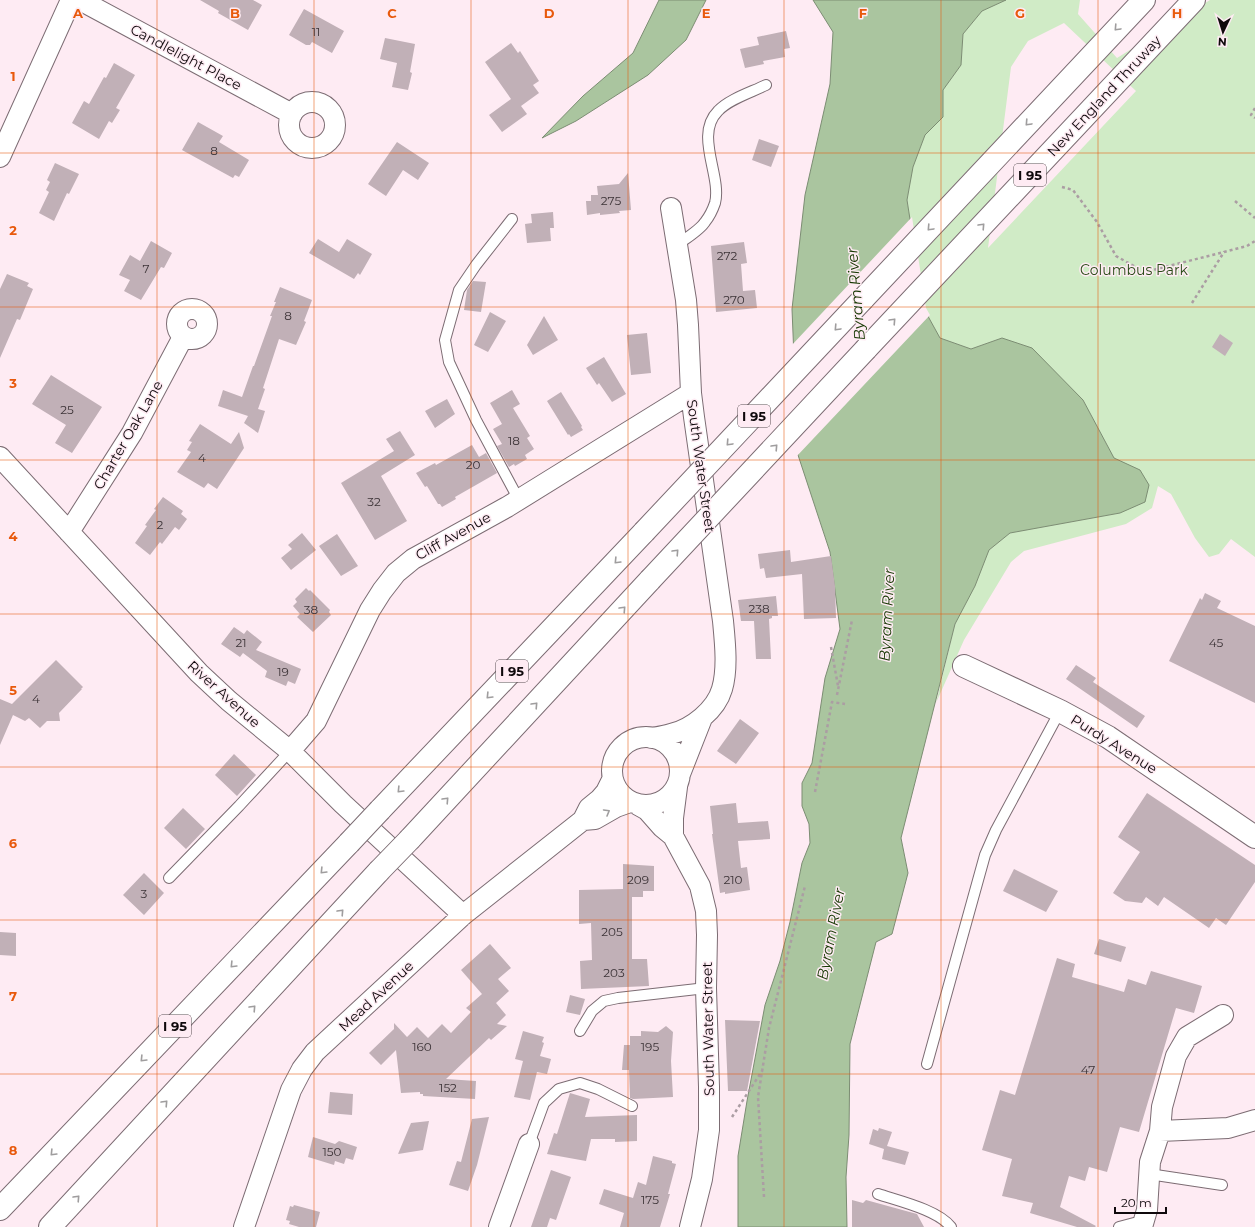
<svg xmlns="http://www.w3.org/2000/svg" width="1255" height="1227" font-family="Montserrat,sans-serif">
<style>
.green{fill:#d0ebc6;fill-rule:evenodd}
.water{fill:#aac59f;stroke:#7c8d73}
.pier{fill:#feebf3}
.building{fill:#c1b0b7}
.lines{fill:none;stroke-linecap:round;stroke-linejoin:round}
.lane-casing{stroke:#7c6c73;stroke-width:12}
.street-casing{stroke:#7c6c73;stroke-width:22}
.secondary-casing{stroke:#7c6c73;stroke-width:24}
.highway-casing{stroke:#7c6c73;stroke-width:24}
.path{stroke:#ab9da3;stroke-width:2.5;stroke-dasharray:3 3;stroke-linecap:butt}
.lane{stroke:#fff;stroke-width:10}
.street{stroke:#fff;stroke-width:20}
.secondary{stroke:#fff;stroke-width:22}
.highway{stroke:#fff;stroke-width:22}
.highway-bridge-casing{stroke:#7c6c73;stroke-width:24;stroke-linecap:butt}
.highway-bridge{stroke:#fff;stroke-width:22}
.oneway{stroke:#9f9d9e}
.grid{fill:none;stroke:#e8590c;stroke-width:1;stroke-opacity:0.55}
.labels{text-anchor:middle;stroke-width:3;stroke-linejoin:round;paint-order:stroke}
.number-label{font-size:12px;fill:#3c3337}
.shield{fill:#feebf3;stroke:#574d51;stroke-width:1}
.shield-label{font-size:13px;font-weight:bold;fill:#0f090c}
.street-label{font-size:14px;fill:#0f090c;stroke:#feebf3}
.park-label{font-size:14px;fill:#2a4c17;stroke:#feebf3}
.water-label{font-size:15px;font-style:italic;fill:#153700;stroke:#feebf3}
.grid-label{font-size:13px;text-anchor:middle;font-weight:bold;fill:#e8590c;stroke:#feebf3;stroke-width:3;stroke-linejoin:round;paint-order:stroke}
</style>
<rect width="100%" height="100%" fill="#feebf3"/>
<path class="green" d="M1006,0H1080L1078,14L1117,58L1210,0H1255V557L1231,539L1219,554L1209,557L1195,538L1171,494L1158,486L1152,508L1126,524L1024,551L1011,562L964,640L936,703L955,624L975,586L989,550L1010,533L1120,513L1144,477L1114,458L1083,400L1002,338L971,349L940,338L924,309L907,200L913,167L925,135L943,117V90L961,65L963,34L982,11ZM1064,23L1136,91L988,248L1011,67L1028,41Z"/>
<path class="water" d="M659,0H706L686,40L648,75L576,121L542,138L583,96L633,53Z
M813,0H1006L982,11L963,34L961,65L943,90V117L925,135L913,167L907,200L924,309L940,338L971,349L1002,338L1032,348L1083,400L1114,458L1140,470L1149,485L1145,502L1120,513L1010,533L989,550L975,586L955,624L901,838L908,873L892,934L876,942L850,1044L849,1135L846,1177L847,1227H738V1156L747,1101L765,1005L780,961L790,922L802,863L810,843L809,824L802,806V783L812,763L825,678L840,629L830,552L798,455L792,309L805,195L830,84L833,32Z"/>
<path class="pier" d="M912,217L926,308L930,315L796,457L791,346Z"/>
<path class="building" d="M200,0H253L262,5L248,30L218,13L219,11Z
M304,9L344,31L332,53L312,42L310,45H306L289,35Z
M786,31L790,48L784,49L785,57L763,61L764,64L745,68L740,49L759,45L757,37Z
M385,38L415,44L410,72L412,73L408,90L392,87L397,63L380,59Z
M511,43L518,53L520,51L539,81L533,85L539,93L521,106L527,114L502,132L489,115L511,99L485,62Z
M114,63L135,75L116,108L120,110L112,123L109,121L99,139L72,123L84,101L89,104L104,77L106,78Z
M198,122L223,136L219,142L249,160L239,177L235,175L233,178L222,172L182,150Z
M759,139L779,146L771,167L752,160Z
M397,142L429,163L418,180L403,170L386,196L368,184Z
M55,163L79,174L69,194L67,193L54,221L39,213L49,192L46,190L50,182L47,180Z
M628,173L631,210L619,211L620,213L600,215V213L587,215L586,201H591V195H598L597,186L619,184Z
M553,212L554,228H550L551,241L527,243L525,224L532,223L531,214Z
M318,239L339,252L347,239L372,254L360,275L358,273L354,279L309,253Z
M151,241L172,253L164,268L161,267L141,300L124,291L130,280L119,275L130,255L140,261Z
M744,242L747,263L741,264L743,291L755,290L757,308L716,312L711,246Z
M7,274L29,283L27,286L33,289L20,320L17,319L0,358V289Z
M473,281L486,282L481,312L464,310L467,290Z
M280,287L312,300L304,321L306,322L296,345L279,339L263,388L265,389L258,409L265,411L258,433L244,423L248,416L218,406L223,390L242,397L253,366H254L272,316H270L276,302H274Z
M490,312L506,321L488,352L474,345Z
M544,316L558,340L533,355L527,345Z
M647,333L651,373L631,375L627,335Z
M1220,334L1233,343L1225,356L1212,347Z
M604,357L626,394L612,402L599,383L597,385L586,368Z
M51,375L102,407L72,453L55,443L66,425L32,404Z
M512,390L520,404L513,408L530,436L527,438L534,449L525,455L527,459L515,466L514,464L509,467L497,446L502,444L493,429L502,424L490,403Z
M561,392L582,426L581,427L583,430L571,437L569,434L568,435L547,401Z
M447,399L455,414L435,428L425,411Z
M200,424L231,444L239,432L244,448L217,489L208,483L204,488L177,472L191,452L187,450L192,442L189,441Z
M400,431L415,455L381,476L407,521L375,540L341,483L394,451L386,439Z
M472,445L479,457L486,453L497,473L455,497L456,499L442,507L440,504H438L427,486L425,487L416,473L435,463L436,465Z
M163,497L183,511L181,514L187,519L179,530L175,527L162,544L160,542L150,555L135,543L147,526L145,525L156,510L154,509Z
M302,533L316,550L291,570L281,558L292,549L288,545Z
M337,534L358,566L341,576L319,546Z
M790,550L791,562L831,556L835,586L836,618L804,619L802,574L766,578L764,568L760,569L758,554Z
M306,588L309,591L310,590L330,610L329,612L331,615L313,632L297,617L300,614L293,606L297,602L295,599Z
M1205,593L1221,601L1217,608L1255,626V703L1169,661L1200,598L1202,600Z
M776,596L778,616H772V618L769,619L771,659H756L754,621H741L738,600Z
M234,627L244,634L247,630L262,642L256,650L301,669L295,684L288,681L286,686L265,677L267,671L243,653L240,657L221,644Z
M56,660L83,687L81,689H82L59,713L60,721H47L40,728L29,718L25,721L13,715L0,745V699L12,704Z
M1076,665L1096,678L1093,682L1145,716L1137,728L1066,679Z
M740,719L759,733L736,764L717,751Z
M234,754L256,775L237,796L215,775Z
M1147,793L1255,865V882L1226,925L1216,918L1209,928L1164,897L1158,906L1146,897L1142,903L1125,901L1113,893L1140,852L1118,837Z
M736,803L738,823L768,821L770,835V839L738,841L741,868L747,867L750,890L725,894V892L720,893L712,834H713L710,806Z
M183,808L205,829L186,849L164,828Z
M623,864L654,866V891H643V897H632V959H647L649,986L581,989L580,961L592,960L591,923L579,924V890L623,889Z
M1014,869L1058,891L1046,912L1003,891Z
M144,873L164,893L144,915L123,895Z
M0,932L16,933V956L0,955Z
M1099,939L1126,947L1121,962L1094,954Z
M490,944L511,968L498,979L509,991L496,1003L506,1015L497,1024L507,1026L491,1040L489,1038L446,1079L476,1081L475,1099L423,1096V1094H420V1092L401,1093L396,1050L381,1065L369,1053L394,1029V1023L407,1037L417,1027L428,1038L442,1024L451,1033L471,1012L466,1008L482,994L461,970Z
M1057,958L1075,964L1072,977L1124,992L1128,979L1146,985L1151,971L1202,986L1194,1013L1176,1008L1139,1132L1120,1127L1107,1172L1089,1167L1085,1181L1069,1176L1060,1207L1096,1226L1095,1227H1077L1030,1213L1033,1203L1002,1196L1012,1159L982,1150L1000,1090L1015,1095Z
M570,995L585,999L580,1015L566,1012Z
M725,1020L760,1021L747,1091H728Z
M666,1026L673,1032L671,1061L673,1097L633,1099L630,1098L629,1070H622L624,1045H630V1036H641V1031L658,1032Z
M523,1031L544,1037L542,1042L544,1043L540,1056L551,1059L547,1074L537,1072L530,1100L514,1097L523,1061L515,1059Z
M330,1092L353,1094L352,1115L328,1113Z
M570,1093L590,1099L585,1117L637,1115V1141L615,1142V1139H591L586,1161L547,1154L554,1133L557,1134Z
M489,1117L477,1165L468,1191L449,1185L457,1161L461,1162L472,1119Z
M429,1121L423,1150L398,1154L411,1123Z
M879,1128L892,1132L887,1146L909,1152L905,1165L882,1159L884,1149L869,1144L873,1129L878,1131Z
M313,1137L335,1144L339,1141L357,1147L353,1160L346,1158L344,1164L335,1161L334,1165L308,1157Z
M653,1156L672,1161V1163L676,1164L668,1194H670L660,1227H620L624,1213L599,1204L604,1189L633,1198L638,1182L646,1185Z
M551,1170L571,1177L556,1220L550,1218L547,1227H531Z
M852,1200L863,1203L866,1200L917,1214L924,1227H852Z
M294,1205L320,1212L316,1227H299L289,1224L290,1221L286,1220L290,1206L293,1207Z"/>
<g class="lines">
<defs>
<path id="lane" d="M512,219L476,265L459,290L445,340L449,362L456,377L476,420L519,500
M677,245C685,239 700,230 705,222C709,217 713,209 715,203C722,176 694,135 718,111C729,99 752,92 766,85
M169,878L239,806L290,751
M580,1031L592,1011L604,1001L618,998L706,988
M927,1064L985,855L996,830L1060,711
M529,1144L544,1103L559,1089L580,1083L598,1089L632,1106
M1149,1174L1222,1185
M878,1194C899,1201 938,1210 951,1227
M1119,1227L1134,1223L1144,1224"/>
<path id="street" d="M80,0L292,114
M289 125a23 23 0 1 1 46 0a23 23 0 1 1-46 0Z
M0,157L71,0
M177 324a15 15 0 1 1 30 0a15 15 0 1 1-30 0Z
M0,457L199,673L229,701L290,751L343,804L463,915
M69,532L132,433L183,337
M612 771a34 34 0 1 1 68 0a34 34 0 1 1-68 0Z
M652,738C658,737 665,736 671,734C692,729 716,710 722,689C728,669 725,642 723,621L694,417L691,393L688,325L686,300L671,208
M290,751L316,721L370,610L382,591L396,573L413,559L507,507L691,393
M680,774L702,718
M638,805L647,810L662,827L673,836L700,886L706,911L707,935L706,988L709,1087V1130L702,1179L690,1227
M583,820L595,819L616,807L630,802
M673,836V818L677,787
M1160,1131L1162,1107L1176,1056L1187,1037L1223,1015
M244,1227L291,1090L302,1069L315,1052L463,915L583,820L589,808L600,799L606,792L612,780
M499,1227L529,1144
M1142,1227L1147,1210L1150,1162L1160,1131L1228,1128L1255,1120"/>
<path id="secondary" d="M964,666L1060,711L1108,737L1255,837"/>
<path id="highway" d="M863,299L1144,0
M866,349L1194,0
M380,810L644,532
M410,839L650,580
M0,1209L349,843
M50,1227L379,871"/>
</defs>
<use href="#lane" class="lane-casing"/>
<use href="#street" class="street-casing"/>
<use href="#secondary" class="secondary-casing"/>
<use href="#highway" class="highway-casing"/>
<path class="path" d="M1255,108L1251,115L1255,118
M1062,187L1073,190L1097,222L1116,256L1139,269L1153,270L1224,252
M1235,201L1255,218
M1192,303L1224,252L1247,246L1255,241
M831,647L838,686
M837,695L852,620
M815,792L832,702L845,704
M732,1117L762,1071
M764,1197L758,1097L769,1028L805,886"/>
<use href="#lane" class="lane"/>
<use href="#street" class="street"/>
<use href="#secondary" class="secondary"/>
<use href="#highway" class="highway"/>
<defs>
<path id="highway-bridge" d="M644,532L863,299
M650,580L866,349
M349,843L380,810
M379,871L410,839"/>
</defs>
<use href="#highway-bridge" class="highway-bridge-casing"/>
<use href="#highway-bridge" class="highway-bridge"/>
</g>
<defs><path id="oneway-chevron" d="M-2-3.5L2.5 0L-2 3.5" fill="none" stroke-width="1.6" stroke-linecap="round" stroke-linejoin="round"/></defs>
<g class="oneway">
<use href="#oneway-chevron" transform="translate(1117 28) rotate(133)"/>
<use href="#oneway-chevron" transform="translate(1028 123) rotate(133)"/>
<use href="#oneway-chevron" transform="translate(982 226) rotate(-47)"/>
<use href="#oneway-chevron" transform="translate(930 228) rotate(133)"/>
<use href="#oneway-chevron" transform="translate(893 321) rotate(-47)"/>
<use href="#oneway-chevron" transform="translate(837 328) rotate(133)"/>
<use href="#oneway-chevron" transform="translate(729 443) rotate(133)"/>
<use href="#oneway-chevron" transform="translate(775 447) rotate(-47)"/>
<use href="#oneway-chevron" transform="translate(676 552) rotate(-47)"/>
<use href="#oneway-chevron" transform="translate(617 561) rotate(134)"/>
<use href="#oneway-chevron" transform="translate(623 609) rotate(-47)"/>
<use href="#oneway-chevron" transform="translate(489 696) rotate(134)"/>
<use href="#oneway-chevron" transform="translate(535 705) rotate(-47)"/>
<use href="#oneway-chevron" transform="translate(400 790) rotate(134)"/>
<use href="#oneway-chevron" transform="translate(446 800) rotate(-47)"/>
<use href="#oneway-chevron" transform="translate(607 812) rotate(-30)"/>
<use href="#oneway-chevron" transform="translate(323 871) rotate(134)"/>
<use href="#oneway-chevron" transform="translate(341 912) rotate(-47)"/>
<use href="#oneway-chevron" transform="translate(233 965) rotate(134)"/>
<use href="#oneway-chevron" transform="translate(253 1008) rotate(-47)"/>
<use href="#oneway-chevron" transform="translate(143 1059) rotate(134)"/>
<use href="#oneway-chevron" transform="translate(165 1103) rotate(-47)"/>
<use href="#oneway-chevron" transform="translate(53 1153) rotate(134)"/>
<use href="#oneway-chevron" transform="translate(77 1198) rotate(-47)"/>
</g>
<path class="grid" d="M157,0V1227M314,0V1227M471,0V1227M628,0V1227M784,0V1227M941,0V1227M1098,0V1227M0,153H1255M0,307H1255M0,460H1255M0,614H1255M0,767H1255M0,920H1255M0,1074H1255"/>
<g class="labels">
<g class="number-label">
<text x="316" y="36">11</text>
<text x="214" y="155">8</text>
<text x="611" y="205">275</text>
<text x="727" y="260">272</text>
<text x="146" y="273">7</text>
<text x="734" y="304">270</text>
<text x="288" y="320">8</text>
<text x="67" y="414">25</text>
<text x="514" y="445">18</text>
<text x="202" y="462">4</text>
<text x="473" y="469">20</text>
<text x="374" y="506">32</text>
<text x="160" y="529">2</text>
<text x="759" y="613">238</text>
<text x="311" y="614">38</text>
<text x="241" y="647">21</text>
<text x="1216" y="647">45</text>
<text x="283" y="676">19</text>
<text x="36" y="703">4</text>
<text x="638" y="884">209</text>
<text x="733" y="884">210</text>
<text x="144" y="898">3</text>
<text x="612" y="936">205</text>
<text x="614" y="977">203</text>
<text x="422" y="1051">160</text>
<text x="650" y="1051">195</text>
<text x="1088" y="1074">47</text>
<text x="448" y="1092">152</text>
<text x="332" y="1156">150</text>
<text x="650" y="1204">175</text>
</g>
<g class="shield">
<rect x="1014" y="164" width="32" height="22" rx="3"/>
<rect x="738" y="405" width="32" height="22" rx="3"/>
<rect x="496" y="660" width="32" height="22" rx="3"/>
<rect x="159" y="1015" width="32" height="22" rx="3"/>
</g>
<g class="shield-label">
<text x="1030" y="180">I 95</text>
<text x="754" y="421">I 95</text>
<text x="512" y="676">I 95</text>
<text x="175" y="1031">I 95</text>
</g>
<g class="street-label">
<text transform="translate(186 57) rotate(28)" y="5">Candlelight Place</text>
<text transform="translate(1104 96) rotate(-47)" y="5">New England Thruway</text>
<text transform="translate(128 435) rotate(-60)" y="5">Charter Oak Lane</text>
<text transform="translate(701 466) rotate(82)" y="5">South Water Street</text>
<text transform="translate(453 536) rotate(-29)" y="5">Cliff Avenue</text>
<text transform="translate(224 694) rotate(42)" y="5">River Avenue</text>
<text transform="translate(1114 744) rotate(32)" y="5">Purdy Avenue</text>
<text transform="translate(376 996) rotate(-43)" y="5">Mead Avenue</text>
<text transform="translate(708 1029) rotate(-91)" y="5">South Water Street</text>
</g>
<g class="park-label">
<text x="1134" y="275">Columbus Park</text>
</g>
<g class="water-label">
<text transform="translate(856 294) rotate(-95)" y="5">Byram River</text>
<text transform="translate(887 615) rotate(-87)" y="5">Byram River</text>
<text transform="translate(831 934) rotate(-79)" y="5">Byram River</text>
</g>
</g>
<g class="grid-label">
<text x="78" y="18">A</text>
<text x="235" y="18">B</text>
<text x="392" y="18">C</text>
<text x="549" y="18">D</text>
<text x="706" y="18">E</text>
<text x="863" y="18">F</text>
<text x="1020" y="18">G</text>
<text x="1177" y="18">H</text>
<text x="13" y="81">1</text>
<text x="13" y="235">2</text>
<text x="13" y="388">3</text>
<text x="13" y="541">4</text>
<text x="13" y="695">5</text>
<text x="13" y="848">6</text>
<text x="13" y="1001">7</text>
<text x="13" y="1155">8</text>
</g>
<g transform="translate(1223 32) rotate(184)" stroke="#feebf3" stroke-width="3" paint-order="stroke">
<path d="M0-3L7 15L0 10L-7 15Z" fill="#0f090c"/>
<text y="-6" font-size="11" font-weight="bold" text-anchor="middle" fill="#0f090c">N</text>
</g>
<path d="M1115 1207v6h51v-6" fill="none" stroke="#0f090c" stroke-width="2"/>
<text x="1121" y="1207" font-size="12" fill="#0f090c" stroke="#feebf3" stroke-width="3" paint-order="stroke">20 m</text>
</svg>
